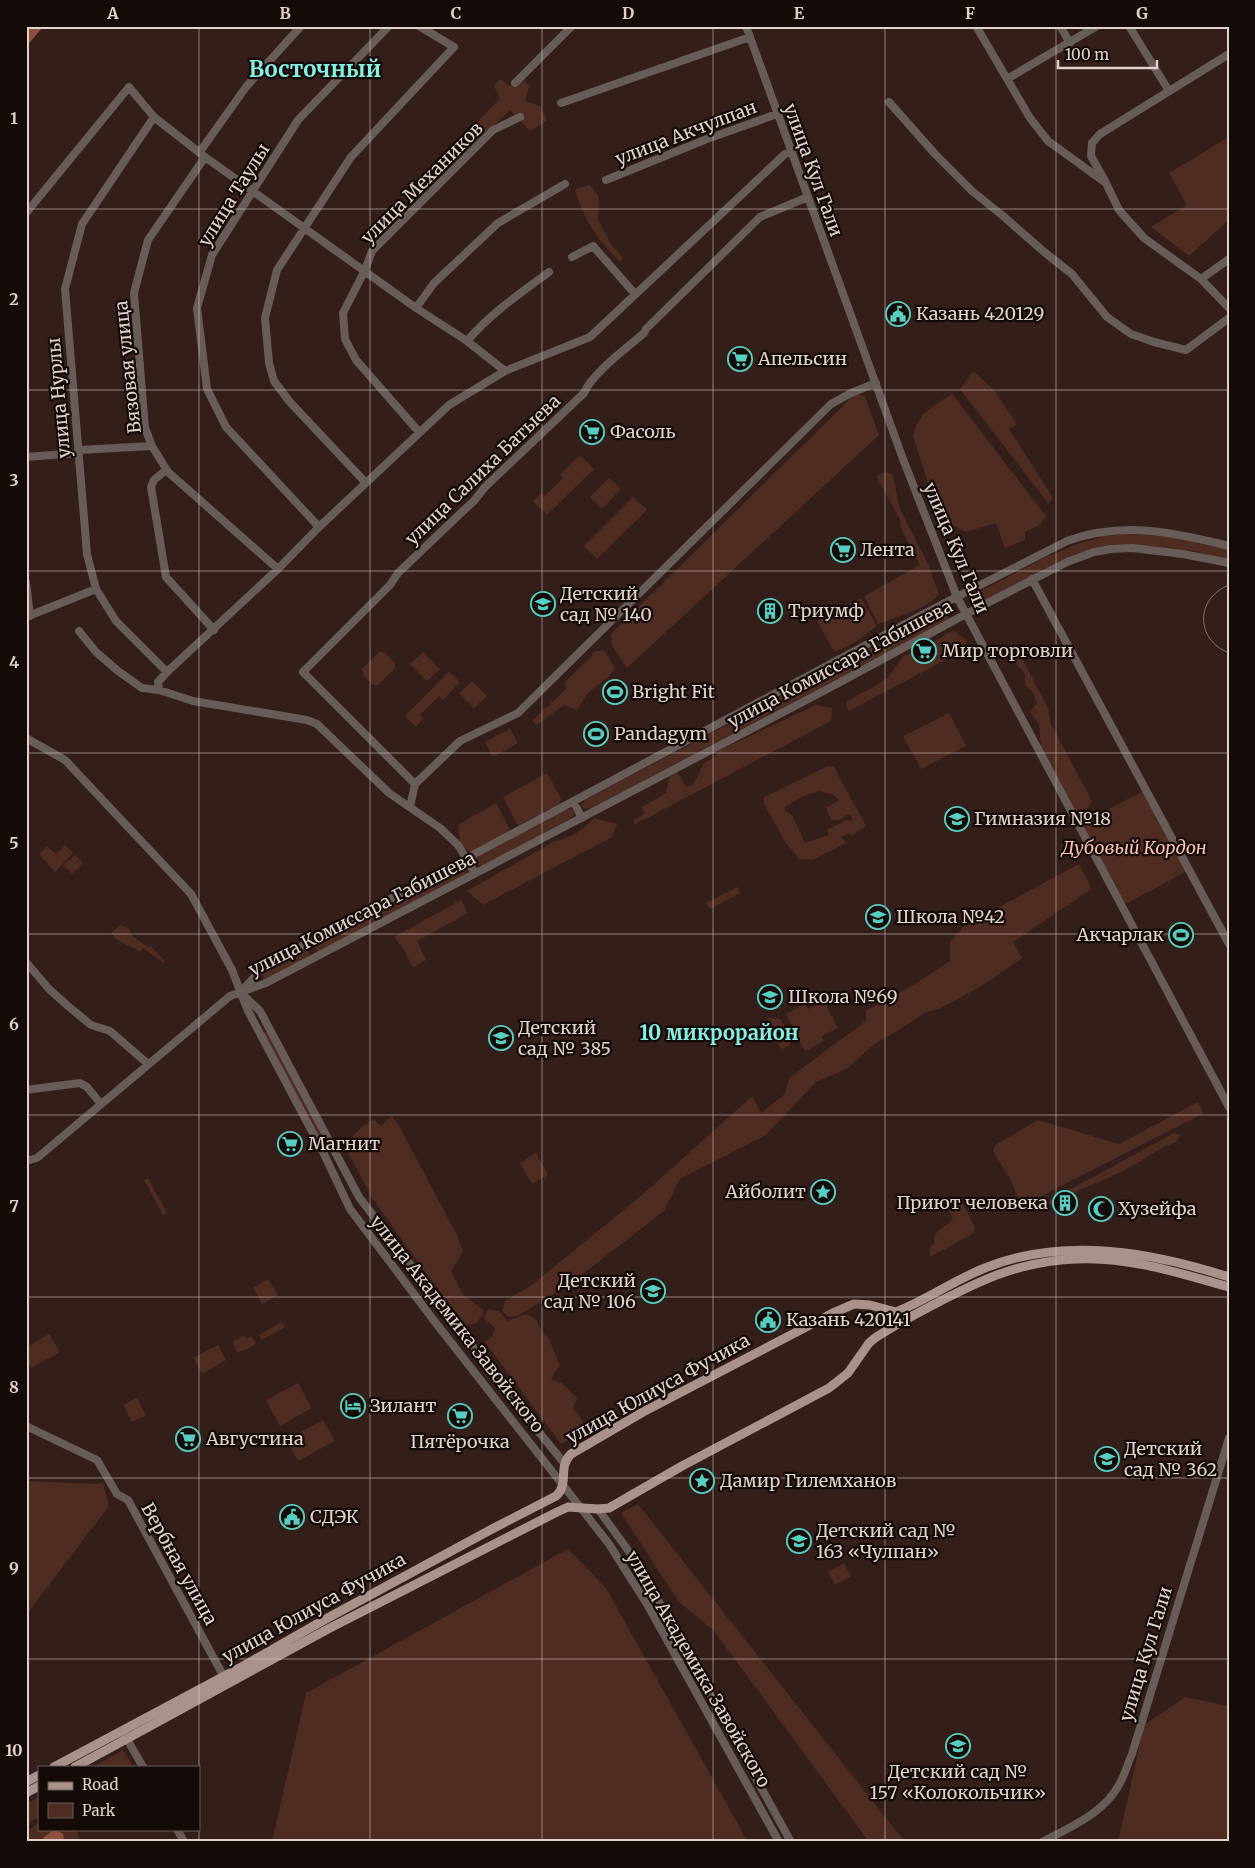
<svg xmlns="http://www.w3.org/2000/svg" width="1255" height="1868" font-family="Merriweather,serif">
<style>
.green{fill:#4f2c22;fill-rule:evenodd}
.water{fill:#8d4e3d}
.lines{fill:none;stroke-linecap:round;stroke-linejoin:round}
.river{stroke:#8d4e3d;stroke-width:12}
.minor{stroke:#675c58;stroke-width:8}
.major{stroke:#a9928c;stroke-width:9}
.tram{stroke:#84726d;stroke-width:1}
.grid{fill:none;stroke:#e0d1cd;stroke-width:1;stroke-opacity:0.55}
.labels{text-anchor:middle;stroke-width:4.5;stroke-linejoin:round;paint-order:stroke}
.street-label{font-size:18px;fill:#e0d1cd;stroke:#140b08}
.poi-label{font-size:18px;fill:#e0d1cd;stroke:#140b08;text-anchor:start}
.park-label{font-size:18px;font-style:italic;fill:#fbc1b0;stroke:#140b08}
.quarter-label{font-size:20px;font-weight:bold;fill:#85efe3;stroke:#140b08}
.district-label{font-size:22px;font-weight:bold;fill:#85efe3;stroke:#140b08}
.neatline{fill:none;stroke:#e0d1cd;stroke-width:2}
.grid-label{font-size:16px;text-anchor:middle;font-weight:bold;fill:#e0d1cd}
</style>
<rect width="100%" height="100%" fill="#331e19"/>
<path class="green" d="M500,79L509,86L525,81L529,87L525,101L540,106L547,120L530,131L510,110L465,152L456,146L500,98L494,86Z
M1229,137V184L1227,186L1229,188V220L1189,256L1151,227L1187,205L1169,173Z
M590,185L599,197L598,220L611,244L623,258L620,262C600,243 581,216 575,189Z
M973,371L995,391L1017,424L1009,429L1053,498L1048,503L960,389Z
M855,394L865,396L879,435L627,668L612,646L611,634Z
M952,394L1046,516L1040,525L1025,532V540L1005,548L996,523L966,532L956,527L944,532L913,436C918,413 933,406 952,394Z
M580,455L594,469L547,515L533,501L541,493L545,496L563,478L560,475Z
M887,472L893,475L899,507L927,562L939,594C929,609 895,617 878,624L864,596L920,565L900,526L901,521L877,477L878,475Z
M609,478L621,489L602,509L590,497Z
M633,497L647,510L597,559L584,546Z
M1129,534L1172,537L1229,548V560L1194,551L1169,548L1130,546L1101,549L977,604L972,603L970,600L971,596L1044,558L1078,544L1105,536Z
M861,598L877,626C863,636 851,648 834,651L817,621L839,609L844,608L845,606Z
M944,610L949,620L589,809L583,808L582,805L585,800Z
M953,630L967,641L960,652L849,711L846,702L887,679L903,656L915,652L918,657L926,653L924,648Z
M1015,645L1048,708L1051,724L1092,801L1085,811L1076,813L1041,747L1039,724L1030,712L1037,703L1032,691L1025,686V674L1015,662L1007,655Z
M604,650L615,668L610,675L587,694L577,710L564,705L536,725L532,721L566,689L565,682L591,657L593,652Z
M379,652H384L395,662V668L378,685H373L363,675L362,669Z
M423,652L440,669L427,681L410,664Z
M449,671L460,682L443,700L439,696L420,715L423,719L416,727L405,716Z
M472,681L487,696L474,708L459,693Z
M816,705L832,708L831,721L634,825V820L644,814L642,807L666,793L669,777L677,772L686,787L693,785L704,763L715,757L718,751Z
M949,713L966,746L921,769L903,736Z
M510,729L518,743L493,757L485,742Z
M828,766L834,767L866,826L852,836L848,833L841,837L846,843L813,860L799,859L786,843L764,804V797ZM819,791L834,795L839,800L826,808L831,820H840L848,814L852,817L851,822L848,819L827,830L829,835L805,843L792,815L785,811V807L801,797Z
M547,773L561,798L559,804L519,825L516,823L503,797Z
M1145,790L1189,870L1122,906L1080,824Z
M496,803L510,829L508,833L471,852C459,846 459,837 458,825Z
M567,809H571L574,811V815L571,818L482,866L476,864L475,859L477,857Z
M594,818L617,824L612,837L483,905L467,891L555,841C571,838 583,830 594,818Z
M65,845L73,853L55,872L39,854L47,846L56,854Z
M75,855L83,863L72,874L63,865Z
M1079,864L1092,889L1013,942L1022,958L985,984L939,1009L927,1012L872,1046L848,1068L816,1082L766,1135L680,1179L664,1211L570,1284L518,1316L509,1317L502,1311L505,1301L533,1284L642,1195L750,1098H753L761,1113L785,1094L789,1078L866,1021V1011L913,985L950,961V942L964,926Z
M465,866L468,870L466,874L319,952L315,949V946L317,943Z
M737,887L740,893L710,909L706,903Z
M461,900L468,913L417,941L426,960L413,968L404,950L394,937Z
M120,925L130,929L131,935C138,939 142,944 149,947L151,946L165,961V964L143,948L140,952L116,939L111,933Z
M303,949L309,951L310,954L307,958L265,980L261,972Z
M824,1001L838,1028L822,1036L824,1041L805,1051L786,1014L805,1004L808,1009Z
M768,1018L780,1019L789,1031L791,1042L789,1046L782,1049L771,1036L766,1023Z
M268,1031L323,1133L318,1136L263,1033Z
M1198,1102L1204,1113L1022,1206L1011,1181L993,1151L995,1145L1038,1120L1119,1144Z
M391,1116L398,1124L457,1235L463,1252L451,1271L463,1294L483,1310V1314L476,1324L466,1325L419,1264L373,1199L347,1151C349,1137 362,1124 374,1120L381,1126Z
M1174,1133L1181,1135L1175,1143C1160,1146 1141,1162 1127,1169C1102,1182 1075,1189 1053,1206L1047,1202Z
M536,1153L548,1175L532,1184L520,1163Z
M148,1178L167,1213L163,1215L144,1180Z
M962,1202L975,1227L974,1232L969,1236L930,1257V1247L934,1244L935,1234L953,1219L949,1211L954,1205Z
M268,1279L278,1295L262,1304L253,1288Z
M488,1309L499,1311L508,1321L526,1314L535,1318L542,1332L549,1339L560,1365L551,1379L563,1384L577,1398L573,1408L582,1419L587,1431L561,1444L485,1342L493,1336L495,1328L484,1318Z
M281,1322L285,1327L262,1340L259,1335Z
M49,1334L60,1352L31,1368L26,1358V1347Z
M245,1335L247,1339L251,1336L256,1344L245,1350L237,1352L232,1342Z
M218,1345L226,1360L202,1374L193,1358Z
M298,1383L312,1408L280,1426L266,1400Z
M137,1398L146,1415L132,1422L123,1405Z
M323,1420L335,1441L298,1461L286,1440Z
M26,1481L98,1484L103,1483L109,1506L26,1615Z
M638,1504L905,1842H869L714,1631L679,1602L621,1513Z
M568,1549L606,1588L748,1842H272L306,1693Z
M844,1563L851,1576L835,1585L828,1572Z
M1185,1697L1229,1706V1842H1118L1144,1725Z
M123,1750L132,1765L129,1767H93Z
M39,1797V1817L26,1824V1804Z
M39,1824V1829H77L80,1842H26V1831Z"/>
<path class="water" d="M55,1829L63,1834L64,1842H46L43,1838Z"/>
<g class="lines">
<path class="river" d="M26,38L36,26"/>
<path class="minor" d="M746,26L903,459L957,597L1229,1107
M976,26L1030,118L1048,141L1106,183L1119,210L1144,238L1201,279L1229,308
M1060,26L1070,43
M1129,26L1169,91
M1007,79L1097,26
M515,83L572,26
M889,102L935,154L972,191L1003,216L1043,251L1072,274L1107,317L1131,334L1154,342L1186,350L1229,318
M561,103L750,37
M154,117L82,224L65,289L87,554L96,589L116,621L167,672
M199,153L246,87L301,26
M205,157L148,240L134,293L145,428L152,446L168,472L278,569
M606,180L707,139L777,114
M1105,181L1091,156L1092,143L1100,134L1229,54
M26,213L129,87L154,117L205,157L416,308L467,341L505,371
M572,257L593,246L635,294
M1201,279L1229,259
M416,308L434,283L498,223L565,184
M467,341C491,313 519,294 549,272
M419,432L356,360L345,339L343,313L365,270L372,251L493,130L520,117
M79,450L152,446
M26,457L79,453
M166,470L154,480L151,487L166,577L214,630
M366,483L289,401L274,381L269,363L265,318L277,270L351,157L454,47L419,26
M319,527L226,427L207,389L197,308L212,255L298,120L389,26
M1032,579L1229,944
M26,582L30,616
M26,617L96,589
M79,631L96,652L118,671L142,688L159,690L193,701L307,720L317,724L389,793L440,828L458,845L475,873
M159,690L158,682L167,672L278,569L319,527L449,405L505,371L590,337L785,154L792,152
M26,738L65,760L191,894L232,970L248,1011L323,1152L350,1209L435,1322L609,1544L647,1604L779,1842
M415,784L303,672L390,585L398,573L464,510L474,501L485,487L584,393C593,372 627,348 644,333L646,329L760,217L808,197
M573,801L582,818
M410,807L415,784L460,741L518,713L831,404L851,393L876,383
M26,962L49,989L68,1006L91,1025L110,1031L148,1064
M242,991L263,967L937,607L1067,541C1122,521 1173,532 1229,546
M242,994L260,1011L359,1197L521,1410L564,1463
M26,1090L80,1083L87,1087L101,1104
M26,1161L37,1158L230,996L266,983L833,686L966,614L1067,562L1094,552L1111,549L1132,548L1183,554L1229,563
M26,1426L97,1460L117,1494L128,1500L224,1677
M598,1509L638,1564L791,1842
M124,1734L143,1767
M177,1829L184,1842
M1042,1842C1070,1827 1105,1813 1120,1783C1125,1774 1128,1763 1132,1754L1229,1438"/>
<path class="major" d="M54,1767L245,1665L324,1620L492,1529L556,1496C570,1483 557,1468 571,1454L643,1412L833,1313L854,1304L870,1305L896,1312C927,1300 954,1280 985,1268C1064,1236 1151,1252 1229,1277
M75,1767L328,1629L557,1512L568,1507L598,1509L609,1508L682,1466L829,1388L848,1373L869,1343L875,1338C893,1326 912,1316 931,1306C981,1280 1017,1262 1075,1259C1127,1256 1179,1273 1229,1287
M26,1782L39,1775
M26,1793L39,1786"/>
<path class="tram" d="M1229,585C1195,598 1195,640 1229,653"/>
</g>
<path class="grid" d="M199,26V1842M370,26V1842M542,26V1842M713,26V1842M885,26V1842M1056,26V1842M26,209H1229M26,390H1229M26,571H1229M26,753H1229M26,934H1229M26,1115H1229M26,1297H1229M26,1478H1229M26,1659H1229"/>
<defs>
<symbol id="civic-ring" viewBox="-11 -11 22 22"><circle r="9.5" fill="#140b08" stroke="#57cec2" stroke-width="1.5"/><path d="M-.6-6.5H3V-4.5H.6V-3L4-1V1h2V6H-6V1h2V-1L-.6-3ZM-1.2 2.5V6h2.4V2.5Z" fill="#57cec2"/></symbol>
<symbol id="supermarket-ring" viewBox="-11 -11 22 22"><circle r="9.5" fill="#140b08" stroke="#57cec2" stroke-width="1.5"/><path d="M-6-5.5h2.5l.6 2H6L4.5 2H-2.5L-4.4-4H-6ZM-1.5 3.2a1.3 1.3 0 1 0 .1 0ZM3 3.2a1.3 1.3 0 1 0 .1 0Z" fill="#57cec2"/></symbol>
<symbol id="school-ring" viewBox="-11 -11 22 22"><circle r="9.5" fill="#140b08" stroke="#57cec2" stroke-width="1.5"/><path d="M0-5L7-2L0 1L-7-2ZM-4 1L0 2.5L4 1V4Q0 6-4 4Z" fill="#57cec2"/></symbol>
<symbol id="building-ring" viewBox="-11 -11 22 22"><circle r="9.5" fill="#140b08" stroke="#57cec2" stroke-width="1.5"/><path d="M-4-6H4V6H1V3H-1V6H-4ZM-2.5-4.3h1.7v1.8h-1.7ZM.8-4.3h1.7v1.8H.8ZM-2.5-1h1.7V.8h-1.7ZM.8-1h1.7V.8H.8Z" fill="#57cec2"/></symbol>
<symbol id="stadium-ring" viewBox="-11 -11 22 22"><circle r="9.5" fill="#140b08" stroke="#57cec2" stroke-width="1.5"/><path d="M0-5a6.5 5 0 1 0 0 10a6.5 5 0 1 0 0-10ZM-3.5-1.8h7v3.6h-7Z" fill="#57cec2"/></symbol>
<symbol id="sight-ring" viewBox="-11 -11 22 22"><circle r="9.5" fill="#140b08" stroke="#57cec2" stroke-width="1.5"/><path d="M0-6L1.8-2.2L6-1.7L2.9 1.2L3.7 5.4L0 3.3L-3.7 5.4L-2.9 1.2L-6-1.7L-1.8-2.2Z" fill="#57cec2"/></symbol>
<symbol id="mosque-ring" viewBox="-11 -11 22 22"><circle r="9.5" fill="#140b08" stroke="#57cec2" stroke-width="1.5"/><path d="M3.5-4.9A6 6 0 1 0 3.5 4.9A5 5 0 1 1 3.5-4.9Z" fill="#57cec2"/></symbol>
<symbol id="hotel-ring" viewBox="-11 -11 22 22"><circle r="9.5" fill="#140b08" stroke="#57cec2" stroke-width="1.5"/><path d="M-6-4.5h1.5V1H6V5H4.5V3h-9V5H-6ZM-4 0a1.8 1.8 0 1 1 3.6 0ZM.5 0V-2.5h3Q6-2.5 6 0Z" fill="#57cec2"/></symbol>
</defs>
<g fill-rule="evenodd">
<use href="#civic-ring" x="884" y="300" width="28" height="28"/>
<use href="#supermarket-ring" x="726" y="345" width="28" height="28"/>
<use href="#supermarket-ring" x="578" y="418" width="28" height="28"/>
<use href="#supermarket-ring" x="829" y="536" width="28" height="28"/>
<use href="#school-ring" x="529" y="590" width="28" height="28"/>
<use href="#building-ring" x="756" y="597" width="28" height="28"/>
<use href="#supermarket-ring" x="910" y="637" width="28" height="28"/>
<use href="#stadium-ring" x="601" y="678" width="28" height="28"/>
<use href="#stadium-ring" x="582" y="720" width="28" height="28"/>
<use href="#school-ring" x="943" y="805" width="28" height="28"/>
<use href="#school-ring" x="864" y="903" width="28" height="28"/>
<use href="#stadium-ring" x="1167" y="921" width="28" height="28"/>
<use href="#school-ring" x="756" y="983" width="28" height="28"/>
<use href="#school-ring" x="487" y="1024" width="28" height="28"/>
<use href="#supermarket-ring" x="276" y="1130" width="28" height="28"/>
<use href="#sight-ring" x="809" y="1178" width="28" height="28"/>
<use href="#building-ring" x="1051" y="1189" width="28" height="28"/>
<use href="#mosque-ring" x="1087" y="1195" width="28" height="28"/>
<use href="#school-ring" x="639" y="1277" width="28" height="28"/>
<use href="#civic-ring" x="754" y="1306" width="28" height="28"/>
<use href="#hotel-ring" x="339" y="1392" width="28" height="28"/>
<use href="#supermarket-ring" x="446" y="1402" width="28" height="28"/>
<use href="#supermarket-ring" x="174" y="1425" width="28" height="28"/>
<use href="#school-ring" x="1093" y="1445" width="28" height="28"/>
<use href="#sight-ring" x="688" y="1467" width="28" height="28"/>
<use href="#civic-ring" x="278" y="1503" width="28" height="28"/>
<use href="#school-ring" x="785" y="1527" width="28" height="28"/>
<use href="#school-ring" x="944" y="1732" width="28" height="28"/>
</g>
<g class="labels">
<g class="street-label">
<text transform="translate(686 133) rotate(-21)" y="6">улица Акчулпан</text>
<text transform="translate(813 170) rotate(70)" y="6">улица Кул Гали</text>
<text transform="translate(422 183) rotate(-45)" y="6">улица Механиков</text>
<text transform="translate(234 195) rotate(-58)" y="6">улица Таулы</text>
<text transform="translate(128 367) rotate(-96)" y="6">Вязовая улица</text>
<text transform="translate(59 398) rotate(-95)" y="6">улица Нурлы</text>
<text transform="translate(483 470) rotate(-44)" y="6">улица Салиха Батыева</text>
<text transform="translate(956 548) rotate(67)" y="6">улица Кул Гали</text>
<text transform="translate(840 664) rotate(-28)" y="6">улица Комиссара Габишева</text>
<text transform="translate(362 914) rotate(-27)" y="6">улица Комиссара Габишева</text>
<text transform="translate(457 1324) rotate(52)" y="6">улица Академика Завойского</text>
<text transform="translate(658 1389) rotate(-29)" y="6">улица Юлиуса Фучика</text>
<text transform="translate(179 1564) rotate(61)" y="6">Вербная улица</text>
<text transform="translate(314 1608) rotate(-29)" y="6">улица Юлиуса Фучика</text>
<text transform="translate(1146 1654) rotate(-73)" y="6">улица Кул Гали</text>
<text transform="translate(698 1669) rotate(60)" y="6">улица Академика Завойского</text>
</g>
<g class="poi-label">
<text x="916" y="320">Казань 420129</text>
<text x="758" y="365">Апельсин</text>
<text x="610" y="438">Фасоль</text>
<text x="860" y="556">Лента</text>
<text x="560" y="600">Детский<tspan x="560" dy="21">сад № 140</tspan></text>
<text x="788" y="617">Триумф</text>
<text x="942" y="657">Мир торговли</text>
<text x="632" y="698">Bright Fit</text>
<text x="614" y="740">Pandagym</text>
<text x="974" y="825">Гимназия №18</text>
<text x="896" y="923">Школа №42</text>
<text x="1164" y="941" text-anchor="end">Акчарлак</text>
<text x="788" y="1003">Школа №69</text>
<text x="518" y="1034">Детский<tspan x="518" dy="21">сад № 385</tspan></text>
<text x="308" y="1150">Магнит</text>
<text x="806" y="1198" text-anchor="end">Айболит</text>
<text x="1048" y="1209" text-anchor="end">Приют человека</text>
<text x="1118" y="1215">Хузейфа</text>
<text x="636" y="1287" text-anchor="end">Детский<tspan x="636" dy="21">сад № 106</tspan></text>
<text x="786" y="1326">Казань 420141</text>
<text x="370" y="1412">Зилант</text>
<text x="206" y="1445">Августина</text>
<text x="460" y="1448" text-anchor="middle">Пятёрочка</text>
<text x="1124" y="1455">Детский<tspan x="1124" dy="21">сад № 362</tspan></text>
<text x="720" y="1487">Дамир Гилемханов</text>
<text x="310" y="1523">СДЭК</text>
<text x="816" y="1537">Детский сад №<tspan x="816" dy="21">163 «Чулпан»</tspan></text>
<text x="958" y="1778" text-anchor="middle">Детский сад №<tspan x="958" dy="21">157 «Колокольчик»</tspan></text>
</g>
<g class="park-label">
<text x="1134" y="854">Дубовый Кордон</text>
</g>
<g class="quarter-label">
<text x="719" y="1040">10 микрорайон</text>
</g>
<g class="district-label">
<text x="315" y="77">Восточный</text>
</g>
</g>
<rect width="1255" height="1868" fill="none" stroke="#140b08" stroke-width="55"/>
<rect x="38" y="1766" width="162" height="65" fill="#140b08" stroke="#665a57"/>
<rect x="48" y="1782" width="25" height="8" fill="#a9928c" stroke="#665a57"/>
<text x="82" y="1790" font-size="15" fill="#e0d1cd">Road</text>
<rect x="48" y="1803" width="25" height="15" fill="#4f2c22" stroke="#665a57"/>
<text x="82" y="1816" font-size="15" fill="#e0d1cd">Park</text>
<path d="M1058 60v8h99v-8" fill="none" stroke="#e0d1cd" stroke-width="2.5"/>
<text x="1065" y="60" font-size="15" fill="#e0d1cd" stroke="#140b08" stroke-width="4" paint-order="stroke">100 m</text>
<rect x="28" y="28" width="1200" height="1812" class="neatline"/>
<g class="grid-label">
<text x="113" y="19">A</text>
<text x="285" y="19">B</text>
<text x="456" y="19">C</text>
<text x="628" y="19">D</text>
<text x="799" y="19">E</text>
<text x="970" y="19">F</text>
<text x="1142" y="19">G</text>
<text x="14" y="124">1</text>
<text x="14" y="305">2</text>
<text x="14" y="486">3</text>
<text x="14" y="668">4</text>
<text x="14" y="849">5</text>
<text x="14" y="1030">6</text>
<text x="14" y="1212">7</text>
<text x="14" y="1393">8</text>
<text x="14" y="1574">9</text>
<text x="14" y="1756">10</text>
</g>
</svg>
